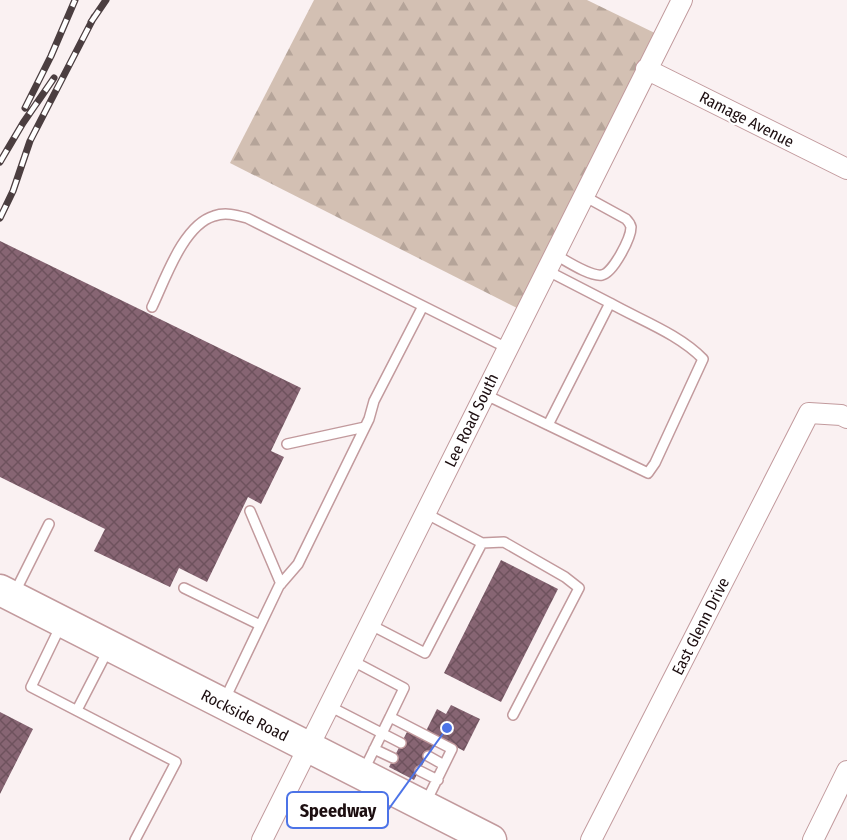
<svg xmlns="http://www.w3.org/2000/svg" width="847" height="840" font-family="'Fira Sans Condensed',sans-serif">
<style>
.forest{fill:url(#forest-firs)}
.building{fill:url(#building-cross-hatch)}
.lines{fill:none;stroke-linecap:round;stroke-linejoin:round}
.lane-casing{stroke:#c29a9d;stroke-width:12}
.street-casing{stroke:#c29a9d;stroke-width:22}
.primary-casing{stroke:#c29a9d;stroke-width:33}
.lane{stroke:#fff;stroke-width:9}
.street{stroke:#fff;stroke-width:20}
.primary{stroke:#fff;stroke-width:30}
.rail-casing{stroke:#4b3e40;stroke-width:7}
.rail{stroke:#fff;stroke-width:4.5;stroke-dasharray:14;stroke-linecap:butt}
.labels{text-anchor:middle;stroke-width:4.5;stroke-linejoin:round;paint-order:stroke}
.street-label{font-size:16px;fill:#1c0e10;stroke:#fff}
.leader{fill:none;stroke:#4c73e7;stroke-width:2}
.callout-dot{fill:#4c73e7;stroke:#fff;stroke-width:2}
.callout{fill:#fff;stroke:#4c73e7;stroke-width:2}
.callout-label{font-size:18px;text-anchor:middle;font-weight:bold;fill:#1c0e10}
</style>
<defs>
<pattern id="forest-firs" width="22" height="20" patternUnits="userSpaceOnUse" patternTransform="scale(1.5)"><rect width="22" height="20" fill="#d3c0b3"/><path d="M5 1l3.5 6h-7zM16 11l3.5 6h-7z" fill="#b5a499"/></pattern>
<pattern id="building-cross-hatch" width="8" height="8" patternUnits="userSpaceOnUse" patternTransform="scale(1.5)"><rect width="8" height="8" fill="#876573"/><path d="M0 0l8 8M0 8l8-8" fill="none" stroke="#6e525d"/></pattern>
</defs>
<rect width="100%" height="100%" fill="#faf1f2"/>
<path class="forest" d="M314,0H587L663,37L525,312L230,163Z"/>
<path class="building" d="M0,241L301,388L271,451L284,457L261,504L248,497L207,582L179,568L170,587L94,551L105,529L0,477Z
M501,560L558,589L501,702L444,673Z
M451,705L480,719L464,751L426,731L437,709L446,714Z
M0,712L33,729L0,794Z
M408,730L434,744L414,780L389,767Z"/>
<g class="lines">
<defs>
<path id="lane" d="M554,254C565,260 590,277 602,275C613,273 631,238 631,227C630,223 629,222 626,219L584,196
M152,307C165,280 183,225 214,216C225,212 236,215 247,218L423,306
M484,394L548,425L610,303L546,270
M548,425L648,473L655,463L703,359C679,334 640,320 610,303
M287,444L365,427
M250,511L281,584
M482,543L504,542L565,577L579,588L513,715
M184,588L260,625
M14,594L49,524
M369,624L425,653L482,543L425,513
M60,627L31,687L176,762L135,840
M351,660L404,688L390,717
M224,701L279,586L298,564L369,419L374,401L423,306L507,348
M329,706L401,743
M77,710L109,648
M374,749L393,758
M428,756L444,765
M420,771L438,780
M363,772L390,717L452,749L426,802"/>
<path id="street" d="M646,69L847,169
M262,840L682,0
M591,840L809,413L841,415L847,418
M813,840L847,771"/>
<path id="primary" d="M0,590L491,840"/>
</defs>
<use href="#lane" class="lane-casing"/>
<use href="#street" class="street-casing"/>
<use href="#primary" class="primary-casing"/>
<use href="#lane" class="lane"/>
<use href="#street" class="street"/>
<use href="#primary" class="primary"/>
<defs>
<path id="rail" d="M91,22L106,0
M25,108L51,56L75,0
M0,162L23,123L54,78
M0,218L13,191L30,141L94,17"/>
</defs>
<use href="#rail" class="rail-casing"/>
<use href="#rail" class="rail"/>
</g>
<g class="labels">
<g class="street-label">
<text transform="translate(747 119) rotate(27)" y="6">Ramage Avenue</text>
<text transform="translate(471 420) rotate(-64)" y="6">Lee Road South</text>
<text transform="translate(700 626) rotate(-63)" y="6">East Glenn Drive</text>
<text transform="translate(245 715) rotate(27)" y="6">Rockside Road</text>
</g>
</g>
<path class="leader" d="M447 728L388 810"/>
<circle class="callout-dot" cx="447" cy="728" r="6"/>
<rect class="callout" x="287" y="792" width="101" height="36" rx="6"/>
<g class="callout-label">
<text x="338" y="817">Speedway</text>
</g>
</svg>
